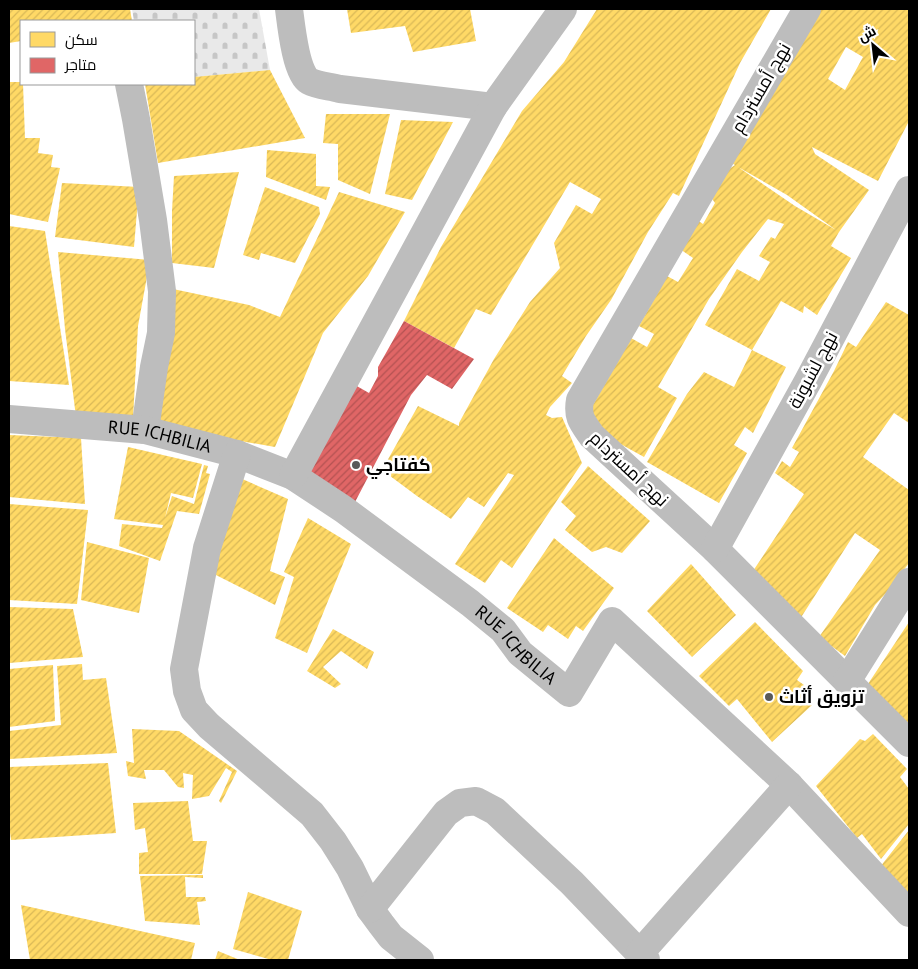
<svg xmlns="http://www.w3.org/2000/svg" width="918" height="969" font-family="'PT Sans',Cairo,sans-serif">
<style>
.cemetery{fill:url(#cemetery-stones)}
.homes{fill:url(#homes-hatch);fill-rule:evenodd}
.shops{fill:url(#shops-hatch)}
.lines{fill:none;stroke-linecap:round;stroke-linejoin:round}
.minor{stroke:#bdbdbd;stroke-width:28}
.poi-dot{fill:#595959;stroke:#fff;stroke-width:2}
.labels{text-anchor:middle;stroke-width:5;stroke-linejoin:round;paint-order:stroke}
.street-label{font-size:18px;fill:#000;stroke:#fff}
.poi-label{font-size:18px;font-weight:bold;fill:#000;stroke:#fff;text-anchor:start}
</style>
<defs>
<pattern id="cemetery-stones" width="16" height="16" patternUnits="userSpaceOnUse" patternTransform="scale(1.25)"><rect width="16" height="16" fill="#e9e9e9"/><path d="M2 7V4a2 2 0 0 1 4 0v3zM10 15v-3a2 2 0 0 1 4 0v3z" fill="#c6c6c6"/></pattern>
<pattern id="homes-hatch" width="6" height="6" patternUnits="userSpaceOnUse" patternTransform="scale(1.25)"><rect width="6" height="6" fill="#ffd966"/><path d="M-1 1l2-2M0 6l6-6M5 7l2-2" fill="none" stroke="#d9b857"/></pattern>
<pattern id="shops-hatch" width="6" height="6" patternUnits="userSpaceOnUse" patternTransform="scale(1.25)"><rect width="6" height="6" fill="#e06666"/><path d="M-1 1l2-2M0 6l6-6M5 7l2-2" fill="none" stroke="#b35252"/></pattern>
</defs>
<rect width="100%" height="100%" fill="#fff"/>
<path class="cemetery" d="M132,9H259L270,70L194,77V21H134Z"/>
<path class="homes" d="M9,9H130L132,21H21V41L9,43Z
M347,9H470L476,41L413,52L405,26L351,33Z
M597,9H771L740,63L679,196L673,193L648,232L611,300L586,336L562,376L572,383L550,407L546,415L552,418L562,417L582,463L512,568L501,560L485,583L455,564L514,475L508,473L484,507L468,497L451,519L417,496L382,470L418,406L459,426V423L494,359L530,302L560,268L554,243L576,205L592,214L601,199L570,182L491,315L476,309L454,348L404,321L441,247L522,111L564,62Z
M817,9H909V121L878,181L812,147L815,154L869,190L839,232L831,246L851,258L817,315L804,306L803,313L781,301L752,350L705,325L737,269L759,281L770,262L759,256L771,237L775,239L784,224L768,219L742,252L709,299L658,387L677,398L644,457L606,436L590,410L631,338L647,347L654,334L639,326L667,276L678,282L693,258L677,247L697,220L703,224L715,203L708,193L717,177L735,165L728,161ZM846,47L863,57L845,90L828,79ZM738,167L787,195L836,230L795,206Z
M270,70L305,138L158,163L145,84H194V77Z
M9,82H21V84H23L25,138H40L38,153L53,155L51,167L60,168L48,222L9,214Z
M326,114H390L370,194L338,180V144L323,143Z
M401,120L453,122L412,200L385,194Z
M267,150L316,154V186L330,187L326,200L266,177Z
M239,172L214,268L172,263V211L174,176Z
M62,183L139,187L134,247L55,237Z
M265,187L319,207L320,214L295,263L261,253L259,260L243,255Z
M339,192L405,212L368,276L323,333L275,447L149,425L173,289L249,305L280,317Z
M9,226L45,231L69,385L9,381Z
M58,252L150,260L138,326L133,419L76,417L65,329Z
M886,302L909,315V423L894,413L863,457L909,490V563L887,592L875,605L845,656L819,637L880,550L855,533L800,619L751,574L804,494L775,473L782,461L790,467L799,452L792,448L834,371L848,342L856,347Z
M752,350L786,367L753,433L745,427L734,445L747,453L719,503L647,462L687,394L704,372L734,387Z
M9,435L81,438L85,504L9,497Z
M128,447L202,464L193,498L171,493L165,518L172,496L194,504L204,465L208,466L206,473L210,474L199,514L177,511L160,561L119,546L122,524L162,528L163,525L114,519Z
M588,466L650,521L622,553L606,547L592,552L565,530L576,516L561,502Z
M240,478L288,499L270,571L285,577L275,605L210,572Z
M9,504L88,510L77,604L9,600Z
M308,518L351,544L307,653L275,638L294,577L284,572Z
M554,538L614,588L583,631L576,626L568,639L548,625L543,632L507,608Z
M87,542L149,558L139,613L81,600Z
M691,564L736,615L692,657L647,611Z
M9,607L73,609L83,657L9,663Z
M755,622L803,671L797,680L804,685L798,691L812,705L772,742L737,699L729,706L699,676Z
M909,622V723L907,725L864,690Z
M333,629L374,652L367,669L341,651L323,667L341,684L335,688L307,671Z
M82,664L83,680L106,678L117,753L9,759V731L61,725L57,666Z
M53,665L55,721L9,727V669Z
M132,729L179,731L237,771L221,803L219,801L232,772L226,768L209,796L192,799L193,775L183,773L184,788L178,787L164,770H144L146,779L128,776L126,761L134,763Z
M873,734L907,769L900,777L909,789V824L881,859L862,834L857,838L816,786L860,739L865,741Z
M108,763L116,833L11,840L9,825V767Z
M188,801L193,841H207L202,874H139V853L148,852L145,828L135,830L133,803Z
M909,830V895L880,867Z
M203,875V878L185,877L186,897H205L206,901L197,902L200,925L145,921L140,876Z
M248,892L302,911L288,960H272L233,949Z
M21,905L195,943L191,960H30Z
M218,951L240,960H215Z"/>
<path class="shops" d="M404,321L474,359L452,389L427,375L411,395L355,502L304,475L355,385L369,393L378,376V367Z"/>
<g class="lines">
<g class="minor">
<path d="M289,9C291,24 296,74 309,81C318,86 330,86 340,89L493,107"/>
<path d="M807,9L580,400C577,417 582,422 592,436L715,549L909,743"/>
<path d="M129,84L136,119L153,220L162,291L161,333L154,367L145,430"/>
<path id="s1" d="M9,419L145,430L237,454L293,476L343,509L470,603L503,630L520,653L569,693L612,621L789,785L909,913"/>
<path d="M237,454L207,548L184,669L187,691L194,710L209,726L312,814L333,841L350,868L370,909L381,924L391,937L420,960"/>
<path d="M293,476L493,107L563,9"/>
<path d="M715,549L808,381L909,190"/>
<path d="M847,681L909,582"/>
<path d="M370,909L446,813L460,803L476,801L495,811L572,883L646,960"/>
<path d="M640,953L789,785"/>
</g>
</g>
<g class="poi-dot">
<circle cx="356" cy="465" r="5"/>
<circle cx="769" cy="697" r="5"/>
</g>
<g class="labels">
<g class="street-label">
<text transform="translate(761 88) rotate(-60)" y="6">نهج أمستردام</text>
<text transform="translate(813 370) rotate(-62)" y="6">نهج لشبونة</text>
<text dy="6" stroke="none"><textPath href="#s1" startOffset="152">RUE ICHBILIA</textPath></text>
<text transform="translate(629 469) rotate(43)" y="6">نهج أمستردام</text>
<text dy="6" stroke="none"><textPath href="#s1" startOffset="572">RUE ICHBILIA</textPath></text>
</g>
<g class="poi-label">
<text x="366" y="471">كفتاجي</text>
<text x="779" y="703">تزويق أثاث</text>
</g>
</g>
<rect width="918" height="969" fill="none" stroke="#000000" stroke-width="20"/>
<rect x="20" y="20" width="175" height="65" fill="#ffffff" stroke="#999999"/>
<rect x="30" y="32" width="25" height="15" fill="#ffd966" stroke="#999999"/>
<text x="65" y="45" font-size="15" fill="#000000">سكن</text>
<rect x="30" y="58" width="25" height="15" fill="#e06666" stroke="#999999"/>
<text x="65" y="70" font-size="15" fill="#000000">متاجر</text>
<g transform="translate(873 45) rotate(332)" stroke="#ffffff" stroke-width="4" paint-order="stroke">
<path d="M0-4L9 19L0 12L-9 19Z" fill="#000000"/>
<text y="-8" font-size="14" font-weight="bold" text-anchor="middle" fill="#000000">ش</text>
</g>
</svg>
